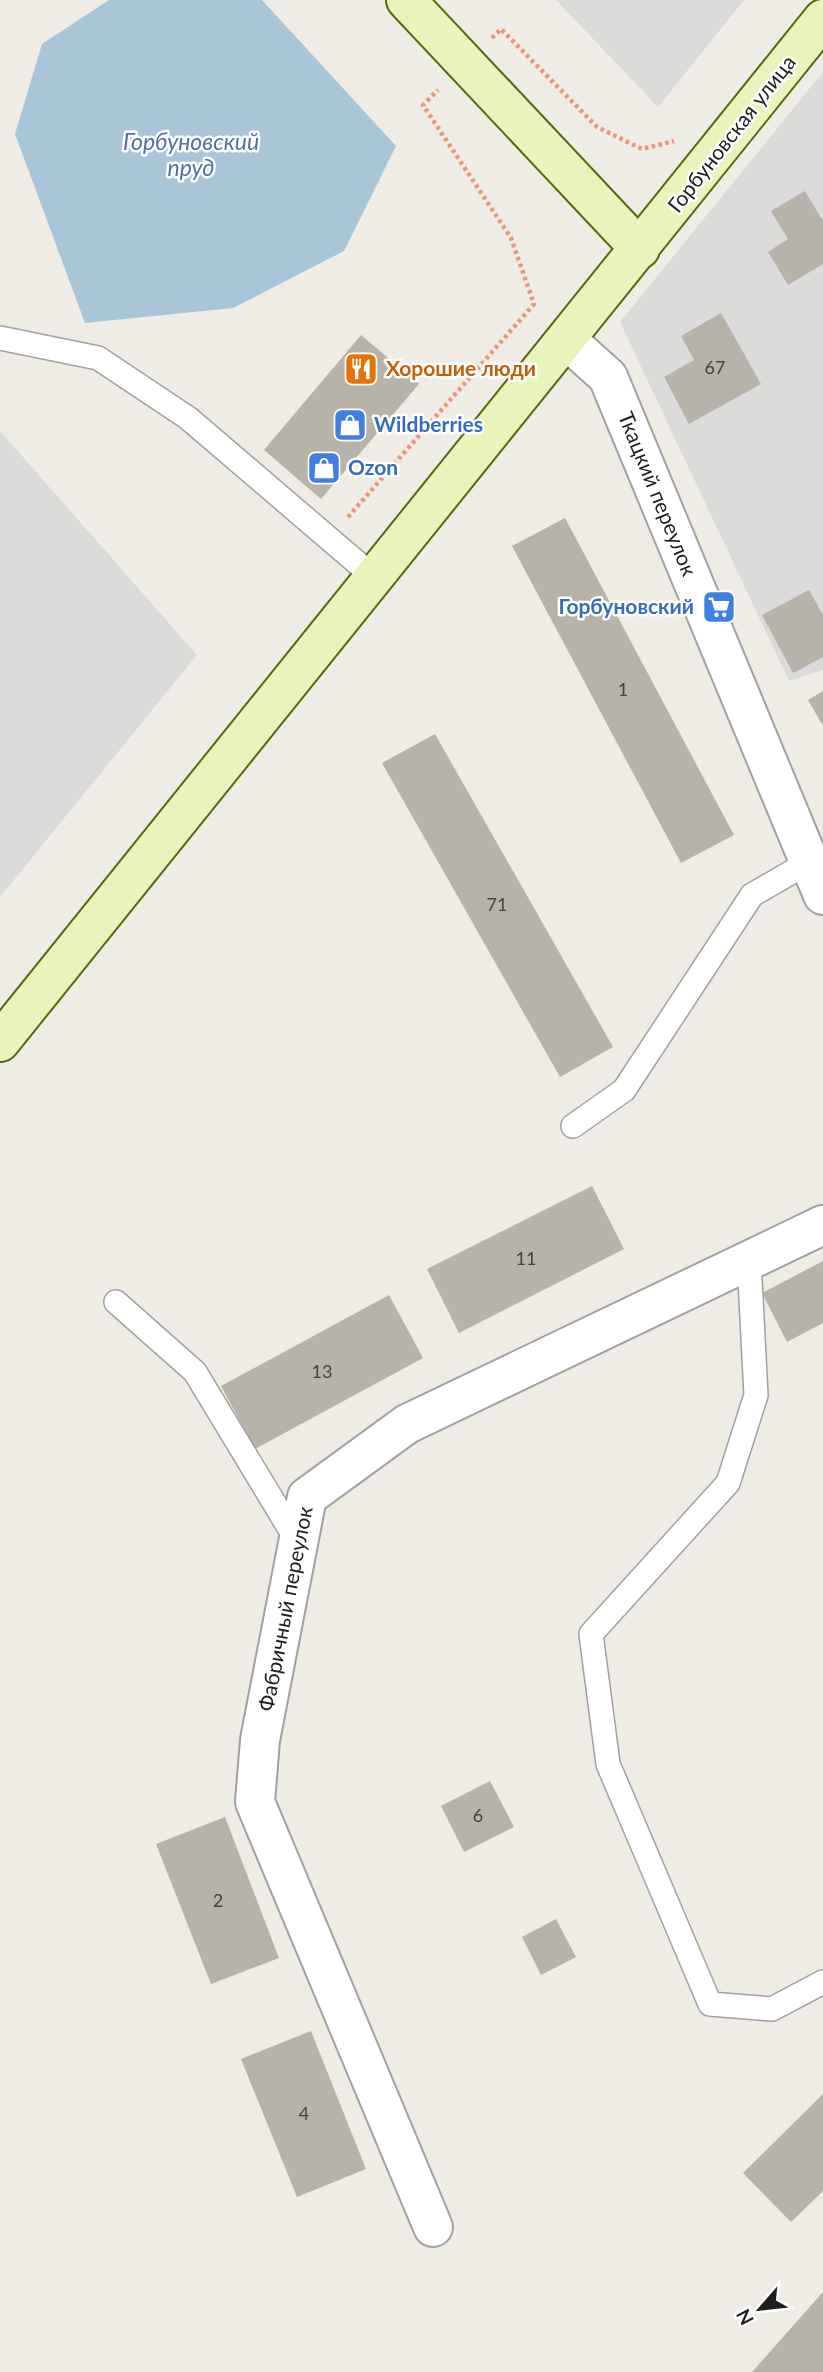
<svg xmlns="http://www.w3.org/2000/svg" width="823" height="2372" font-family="Lato,sans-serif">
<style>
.residential{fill:#dbdbda}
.water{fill:#a8c6d8}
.building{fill:#b7b2aa}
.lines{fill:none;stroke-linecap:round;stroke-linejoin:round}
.lane-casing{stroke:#a1a1a1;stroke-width:26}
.street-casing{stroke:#a1a1a1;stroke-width:42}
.secondary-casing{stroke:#536b0e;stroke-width:42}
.path{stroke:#ee9375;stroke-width:4.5;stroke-dasharray:3.5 3.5;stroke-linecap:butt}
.lane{stroke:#fff;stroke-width:23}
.street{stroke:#fff;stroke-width:38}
.secondary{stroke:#e9f4bc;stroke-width:38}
.labels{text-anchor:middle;stroke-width:5;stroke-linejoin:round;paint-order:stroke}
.number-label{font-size:18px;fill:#444240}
.street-label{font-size:21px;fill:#1d1d1d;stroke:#fff}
.food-label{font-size:21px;font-weight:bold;fill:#c56008;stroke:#fff;text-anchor:start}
.shop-label{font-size:21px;font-weight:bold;fill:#366cbe;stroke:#fff;text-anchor:start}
.water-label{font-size:23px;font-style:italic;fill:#526fa5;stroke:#fff}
</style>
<rect width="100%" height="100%" fill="#eeece4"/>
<path class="residential" d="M556,0H744L658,107Z
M823,72V670L789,681L620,322Z
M0,431L197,655L0,897Z"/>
<path class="water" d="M109,0H262L396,146L344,251L233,308L85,323L15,134L42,44Z"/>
<path class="building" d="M805,191L823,221V264L788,285L768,252L788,239L771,211Z
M721,313L761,384L689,424L664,377L694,360L681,336Z
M361,335L419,384L321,499L264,450Z
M565,518L734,835L681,863L512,546Z
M809,590L823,615V657L793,673L762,615Z
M823,691V726L808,700Z
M435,734L613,1047L560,1077L382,763Z
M592,1186L624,1249L459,1333L427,1269Z
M823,1261V1323L787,1342L762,1293Z
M389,1295L423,1358L255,1449L221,1386Z
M490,1781L514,1827L464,1852L441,1806Z
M225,1817L279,1958L211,1984L156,1844Z
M556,1919L576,1957L541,1975L522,1937Z
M311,2031L366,2169L297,2197L241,2059Z
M823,2094V2191L791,2222L743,2173Z
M823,2292V2372H752Z"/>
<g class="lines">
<defs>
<path id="lane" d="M0,338L98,358L188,418L375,578
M573,1126L624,1090L752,895L809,862
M749,1260L756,1395L728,1483L591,1634L608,1764L710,2004L772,2009L823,1982
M116,1302L195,1372L299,1544"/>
<path id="street" d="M567,340L608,377L823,895
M433,2227L255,1802L260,1740L307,1497L407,1424L823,1225"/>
<path id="secondary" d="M406,0L640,249
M0,1042L823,19"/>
</defs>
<use href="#lane" class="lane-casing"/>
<use href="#street" class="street-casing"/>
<use href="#secondary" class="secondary-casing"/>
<path class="path" d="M492,38L501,29L597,127L642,149L674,141
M348,517L534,304L511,238L423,105L438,90"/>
<use href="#lane" class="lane"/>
<use href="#street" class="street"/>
<use href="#secondary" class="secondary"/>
</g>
<defs>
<symbol id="restaurant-square" viewBox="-11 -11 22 22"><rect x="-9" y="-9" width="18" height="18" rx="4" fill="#e8710a" stroke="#fff"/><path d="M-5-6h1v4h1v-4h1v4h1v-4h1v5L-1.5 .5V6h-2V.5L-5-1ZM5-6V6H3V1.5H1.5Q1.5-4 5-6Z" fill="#fff"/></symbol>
<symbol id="shop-square" viewBox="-11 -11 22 22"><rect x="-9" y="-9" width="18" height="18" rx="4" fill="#3f7fe0" stroke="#fff"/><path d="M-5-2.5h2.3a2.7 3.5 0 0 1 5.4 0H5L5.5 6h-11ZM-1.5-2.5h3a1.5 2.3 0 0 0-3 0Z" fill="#fff"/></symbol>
<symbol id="supermarket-square" viewBox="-11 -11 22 22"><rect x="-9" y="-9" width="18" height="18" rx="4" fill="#3f7fe0" stroke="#fff"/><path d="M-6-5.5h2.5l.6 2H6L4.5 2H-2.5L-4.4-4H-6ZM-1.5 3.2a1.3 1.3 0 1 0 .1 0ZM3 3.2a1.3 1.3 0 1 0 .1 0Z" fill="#fff"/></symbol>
</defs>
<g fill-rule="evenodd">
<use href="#restaurant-square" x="342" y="350" width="38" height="38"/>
<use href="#shop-square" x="331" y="406" width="38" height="38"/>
<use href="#shop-square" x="305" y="449" width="38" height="38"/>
<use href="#supermarket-square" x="700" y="588" width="38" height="38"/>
</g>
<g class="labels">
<g class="number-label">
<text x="715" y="374">67</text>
<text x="623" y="696">1</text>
<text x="497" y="911">71</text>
<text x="526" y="1265">11</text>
<text x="322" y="1378">13</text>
<text x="478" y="1822">6</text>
<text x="218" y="1907">2</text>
<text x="304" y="2120">4</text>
</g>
<g class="street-label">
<text transform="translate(732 134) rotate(-52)" y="7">Горбуновская улица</text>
<text transform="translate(657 494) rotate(68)" y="7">Ткацкий переулок</text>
<text transform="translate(286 1609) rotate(-79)" y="7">Фабричный переулок</text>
</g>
<g class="food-label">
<text x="386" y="376">Хорошие люди</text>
</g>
<g class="shop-label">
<text x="374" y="432">Wildberries</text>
<text x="348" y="475">Ozon</text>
<text x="694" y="614" text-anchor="end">Горбуновский</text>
</g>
<g class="water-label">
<text x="191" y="150">Горбуновский<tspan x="191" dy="26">пруд</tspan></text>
</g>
</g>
<g transform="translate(760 2309) rotate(242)" stroke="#ffffff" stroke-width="5" paint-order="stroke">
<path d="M0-5L12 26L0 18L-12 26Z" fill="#1d1d1d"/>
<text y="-10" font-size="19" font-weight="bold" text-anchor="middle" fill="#1d1d1d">N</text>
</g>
</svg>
